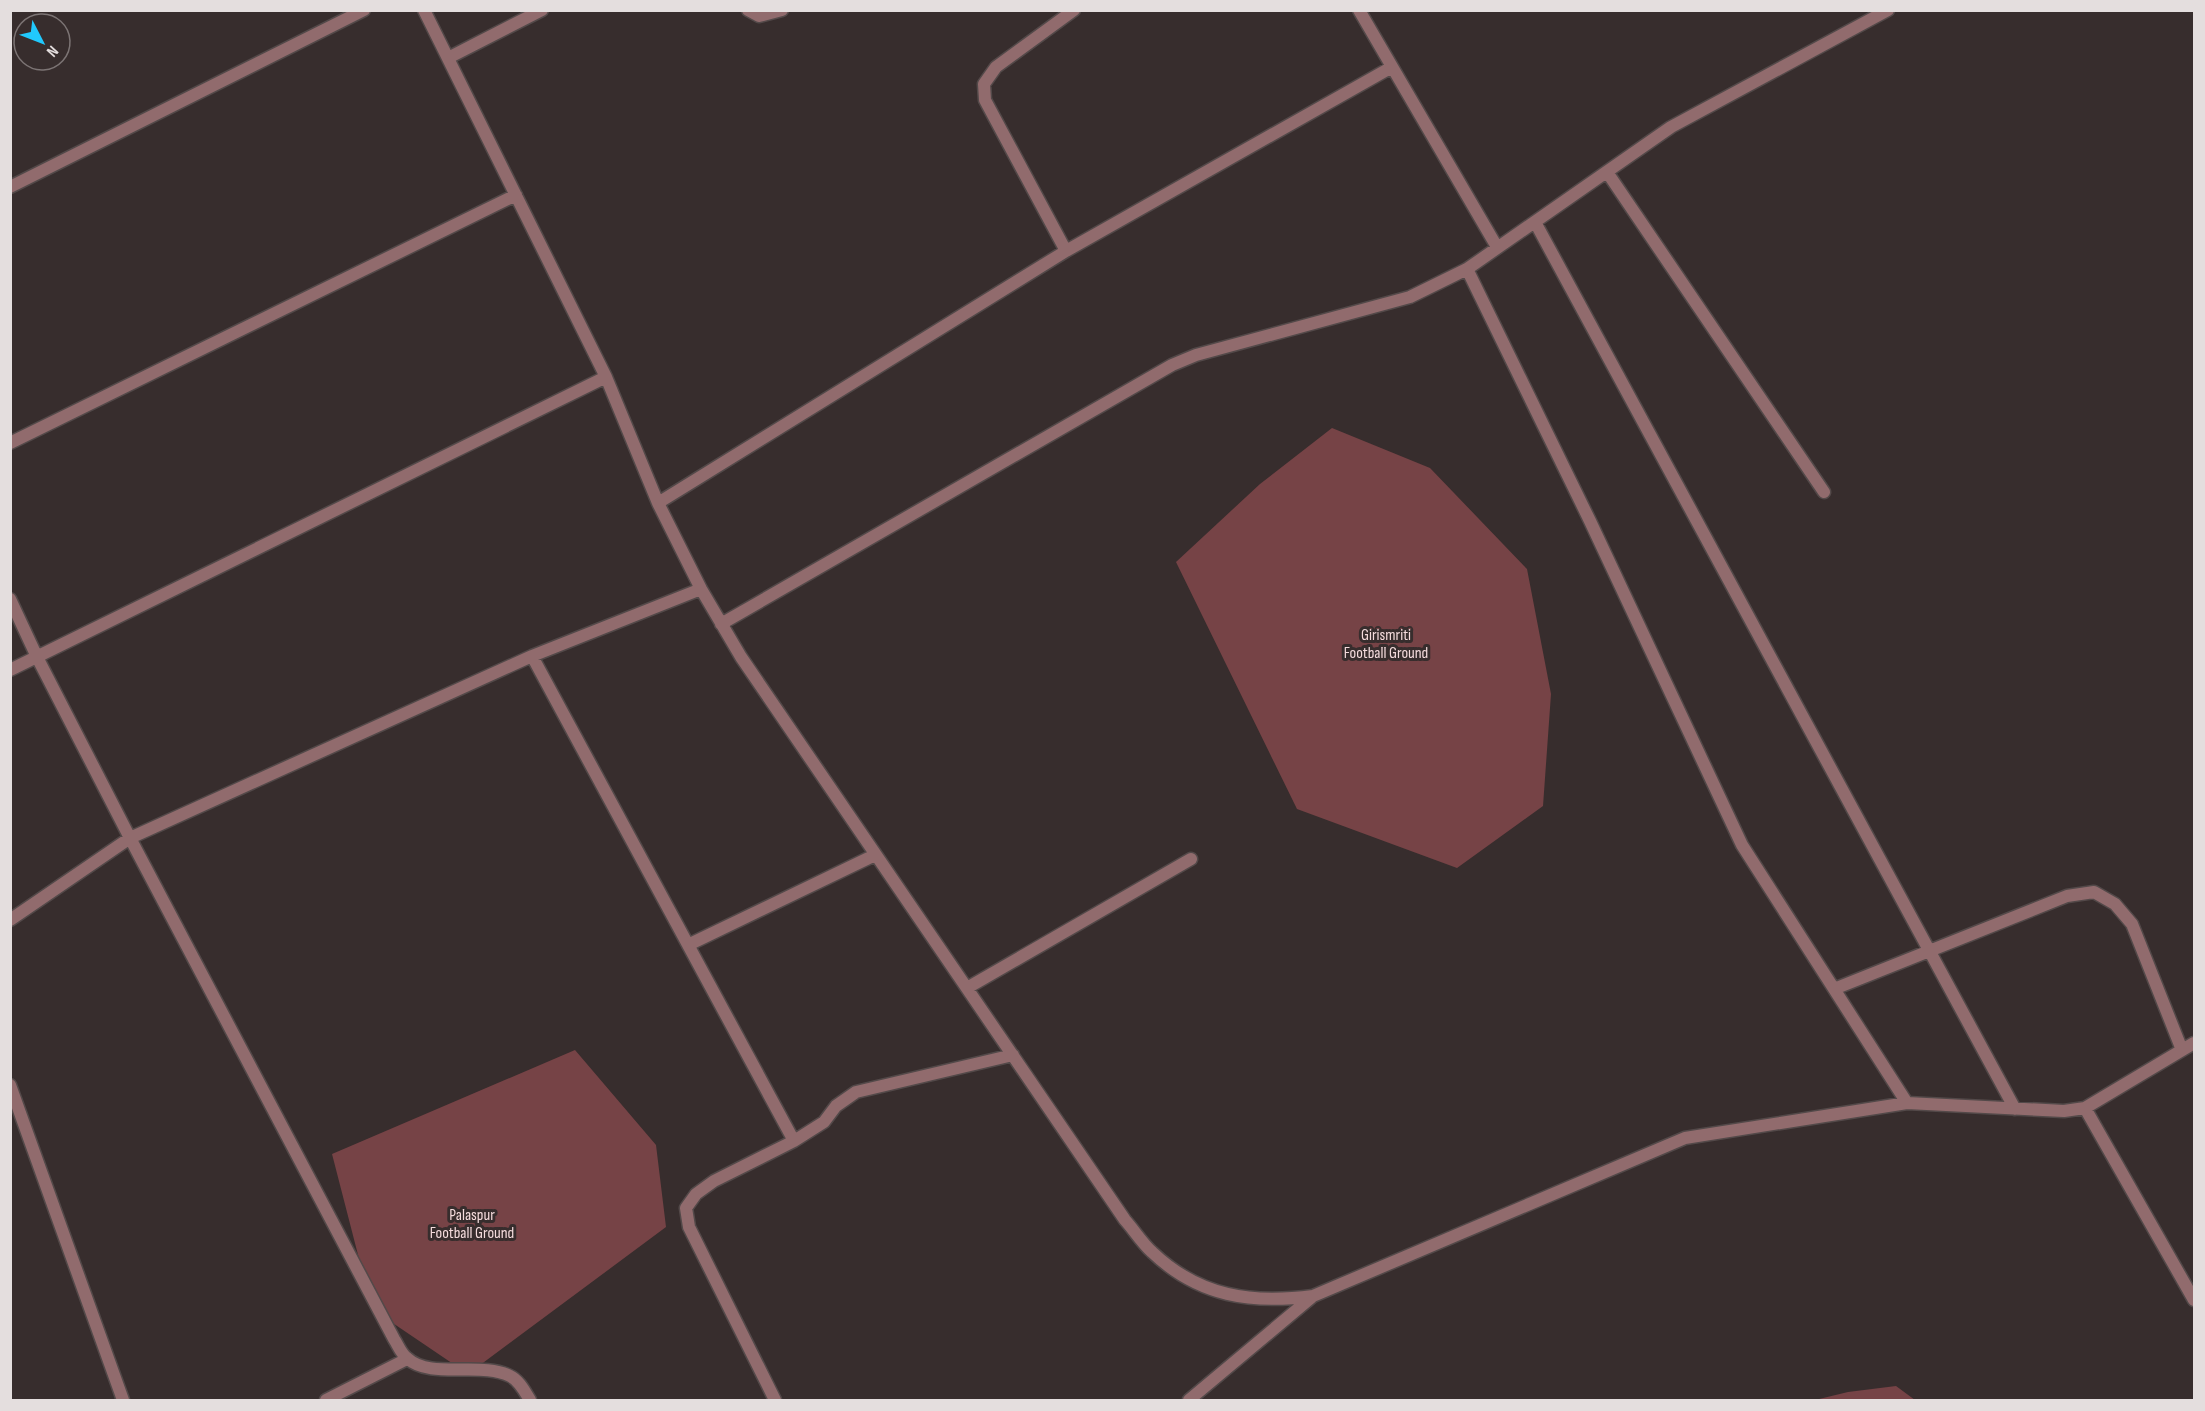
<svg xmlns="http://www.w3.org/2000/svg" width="2205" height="1411" font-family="'Sofia Sans Condensed',sans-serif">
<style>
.green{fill:#764346}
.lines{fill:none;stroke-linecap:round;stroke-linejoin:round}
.minor-casing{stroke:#534949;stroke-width:15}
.minor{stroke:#916b6d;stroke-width:12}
.labels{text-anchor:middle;stroke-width:6;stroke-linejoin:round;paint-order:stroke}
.park-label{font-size:16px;fill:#f5dcdd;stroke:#372d2d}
</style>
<rect width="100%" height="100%" fill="#372d2d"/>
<path class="green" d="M1332,428L1430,468L1527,569L1551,694L1543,806L1457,868L1297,809L1176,562L1260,484Z
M575,1050L656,1145L666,1227L468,1374L372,1309L332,1154Z
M1896,1386L1915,1400H1815L1848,1392Z"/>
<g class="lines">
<defs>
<path id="minor" d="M424,10L606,377L658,503L701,589L741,657L1125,1220C1134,1230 1142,1243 1152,1252C1199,1297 1252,1304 1313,1296L1685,1138L1907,1103L2064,1111L2085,1108L2194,1043
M748,10L759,16L782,10
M1359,10L1497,247
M448,58L542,10
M1607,172L1824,492
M10,187L364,10
M1535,222L2015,1109
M1066,251L985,100L984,84L996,67L1074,10
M1467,269L1590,521L1742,845L1907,1103
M10,443L516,195
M658,503L1066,251L1392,67
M10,599L37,657L130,838L394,1339C398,1345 401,1354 407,1358C430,1380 482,1361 510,1376C519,1380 525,1392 530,1400
M721,624L1172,365L1196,355L1410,297L1467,269L1671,127L1888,10
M532,656L794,1141
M10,670L606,377
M10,920L130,838L532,656L701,589
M688,945L875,855
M967,988L1191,859
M1834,989L2067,896L2094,892L2115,904L2132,924L2182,1050
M10,1085L123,1400
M2085,1108L2194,1300
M326,1400L407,1359
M775,1400L689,1227L686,1208L696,1194L714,1181L794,1141L824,1122L836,1106L856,1092L1013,1055
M1189,1400L1312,1297"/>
</defs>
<use href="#minor" class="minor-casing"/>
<use href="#minor" class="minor"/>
</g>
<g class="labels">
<g class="park-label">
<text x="1386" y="640">Girismriti<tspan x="1386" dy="18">Football Ground</tspan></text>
<text x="472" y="1220">Palaspur<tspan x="472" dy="18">Football Ground</tspan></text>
</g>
</g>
<rect width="2205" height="1411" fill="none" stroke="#e4dede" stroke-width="24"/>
<g transform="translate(42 42) rotate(132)"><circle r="28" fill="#372d2d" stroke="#7c7474" stroke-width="1.5"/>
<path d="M0-4.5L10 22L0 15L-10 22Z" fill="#21c9fd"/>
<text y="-9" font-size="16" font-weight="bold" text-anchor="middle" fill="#e4dede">N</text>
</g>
</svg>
